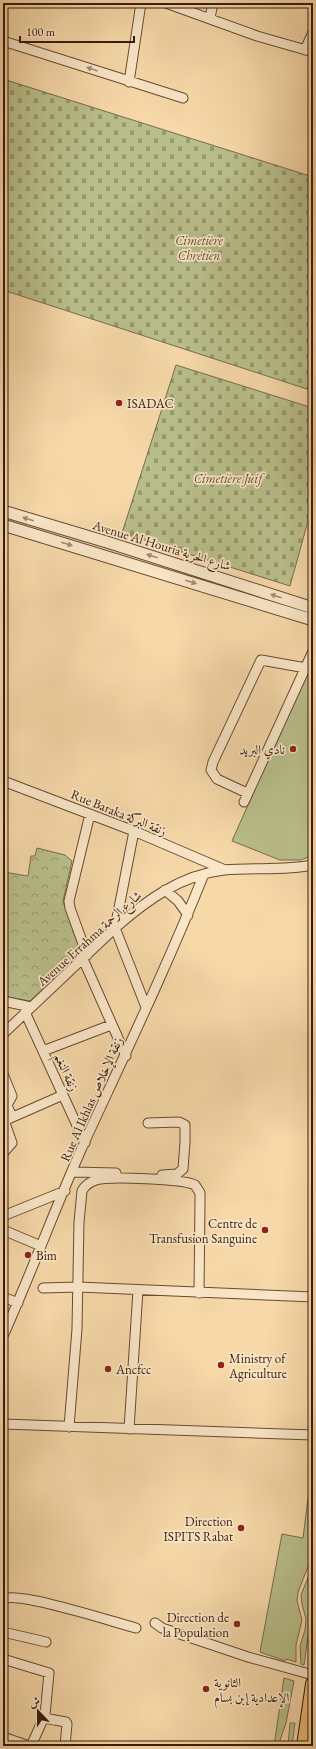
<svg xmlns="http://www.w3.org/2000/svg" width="316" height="1749" font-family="'EB Garamond',Amiri,serif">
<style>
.green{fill:#b9bf8b;stroke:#786c4c}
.cemetery{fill:url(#cemetery-stones);stroke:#786c4c}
.park{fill:url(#park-crowns);stroke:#786c4c}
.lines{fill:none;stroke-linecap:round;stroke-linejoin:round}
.minor-casing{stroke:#684a33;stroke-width:11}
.tertiary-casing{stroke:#684a33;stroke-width:13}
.primary-casing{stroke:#381a0c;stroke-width:16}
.minor{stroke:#f9e6c7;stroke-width:9}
.tertiary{stroke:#f9e6c7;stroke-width:11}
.primary{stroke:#ebbc74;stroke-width:14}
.oneway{fill:#a28a73}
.poi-dot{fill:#8f2418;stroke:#f9e6c7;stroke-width:1.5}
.labels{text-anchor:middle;stroke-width:3.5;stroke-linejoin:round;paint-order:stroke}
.park-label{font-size:13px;font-style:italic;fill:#5f4c32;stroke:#f9e6c7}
.poi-label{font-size:13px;fill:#381a0c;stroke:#f9e6c7;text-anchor:start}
.street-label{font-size:13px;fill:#381a0c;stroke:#f9e6c7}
</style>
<defs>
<pattern id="cemetery-stones" width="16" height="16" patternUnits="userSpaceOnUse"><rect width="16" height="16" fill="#b9bf8b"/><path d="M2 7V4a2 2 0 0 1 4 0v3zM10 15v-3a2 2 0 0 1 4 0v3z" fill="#979a70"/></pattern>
<pattern id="park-crowns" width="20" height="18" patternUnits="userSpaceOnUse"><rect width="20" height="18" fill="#b9bf8b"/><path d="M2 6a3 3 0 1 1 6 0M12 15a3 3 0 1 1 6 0" fill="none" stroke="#979a70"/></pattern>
</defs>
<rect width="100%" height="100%" fill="#f6d8a9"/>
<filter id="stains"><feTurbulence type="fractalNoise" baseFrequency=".005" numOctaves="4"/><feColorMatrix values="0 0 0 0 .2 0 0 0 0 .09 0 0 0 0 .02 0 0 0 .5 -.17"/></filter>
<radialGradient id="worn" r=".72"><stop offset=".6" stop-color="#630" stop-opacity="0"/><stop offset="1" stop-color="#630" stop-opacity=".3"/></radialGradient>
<path class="green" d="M313,658V855L301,860H280L232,841Z
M308,1498L313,1502V1554L298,1592L297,1601L302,1620L296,1645V1662L286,1659L285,1661L260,1652L282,1534L303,1538Z
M313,1565V1601L304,1665L301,1664L300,1646L305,1630L306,1619L302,1604L301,1595Z
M284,1678L294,1681L286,1723L278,1746H274Z
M290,1723H295L292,1746H288Z"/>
<path class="cemetery" d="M3,79L313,177V391L3,290Z
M176,365L313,408V503L290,586L122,533Z"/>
<path class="park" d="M37,848L65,855L72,861L63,901L81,953L30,1001L3,996V872L28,876L31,856H35Z"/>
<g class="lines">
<defs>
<path id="minor" d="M166,3L257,36L313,52
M210,18L213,3
M3,41L183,98
M305,50L313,32
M129,82L141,3
M3,781L134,831L225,870
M247,793L217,779L211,770L213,762L261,660L306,668
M244,802L313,651
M134,831L115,928L146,1007
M165,890L178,901L188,915
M87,955L70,908L69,901L90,814
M83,959L126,1056
M3,1001L31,1007
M25,1012L85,1143
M3,1034L115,928C147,900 181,875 224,870C254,867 284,871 313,865
M43,1051L111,1025
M3,1074L12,1096L7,1105L12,1117
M148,1123L179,1122L185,1125V1142L183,1169L177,1174L162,1175
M3,1153L12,1143L5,1123L6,1120L63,1095
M73,1172L116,1173
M3,1216L65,1191
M3,1230L41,1246
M43,1288L78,1287L313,1297
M3,1297L18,1303
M3,1336C32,1272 56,1205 85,1141C126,1052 168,964 204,874
M3,1424L313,1435
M69,1427L77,1329L79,1222L82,1191C85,1185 90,1182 96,1180C109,1176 184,1179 195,1185L200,1193V1201L199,1293
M129,1429L138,1290
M3,1599C19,1591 113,1622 136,1628
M155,1623L162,1628L248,1657L313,1675
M3,1632L46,1642
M3,1659L49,1673L45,1715L31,1746
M44,1718L66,1722L67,1724L65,1746
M3,1737L29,1746"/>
<path id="tertiary" d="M3,511L110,543L313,608
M3,525L313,620"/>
<path id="primary" d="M304,1746L313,1684"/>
</defs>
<use href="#minor" class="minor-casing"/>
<use href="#tertiary" class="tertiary-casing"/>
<use href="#primary" class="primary-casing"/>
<use href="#minor" class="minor"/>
<use href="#tertiary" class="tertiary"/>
<use href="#primary" class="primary"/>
</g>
<defs><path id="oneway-solid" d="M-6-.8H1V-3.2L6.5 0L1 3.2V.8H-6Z"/></defs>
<g class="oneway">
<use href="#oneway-solid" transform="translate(92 69) rotate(-161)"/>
<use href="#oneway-solid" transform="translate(28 519) rotate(-162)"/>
<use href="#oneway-solid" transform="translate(67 544) rotate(17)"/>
<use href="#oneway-solid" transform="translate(152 556) rotate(-162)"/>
<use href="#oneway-solid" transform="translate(191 582) rotate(17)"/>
<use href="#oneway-solid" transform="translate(276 596) rotate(-162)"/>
</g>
<g class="poi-dot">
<circle cx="119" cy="403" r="4"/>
<circle cx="293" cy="749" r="4"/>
<circle cx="265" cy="1230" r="4"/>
<circle cx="28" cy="1255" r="4"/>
<circle cx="221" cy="1365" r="4"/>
<circle cx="108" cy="1369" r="4"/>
<circle cx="241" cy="1528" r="4"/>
<circle cx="237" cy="1624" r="4"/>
<circle cx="206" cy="1689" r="4"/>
</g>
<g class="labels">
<g class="park-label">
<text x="199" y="245">Cimetière<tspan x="199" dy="15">Chrétien</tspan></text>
<text x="228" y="483">Cimetière Juif</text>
</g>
<g class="poi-label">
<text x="127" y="408">ISADAC</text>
<text x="285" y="754" text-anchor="end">نادي البريد</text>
<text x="257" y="1228" text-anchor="end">Centre de<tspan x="257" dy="15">Transfusion Sanguine</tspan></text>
<text x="36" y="1260">Bim</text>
<text x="229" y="1363">Ministry of<tspan x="229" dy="15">Agriculture</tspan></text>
<text x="116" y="1374">Ancfcc</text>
<text x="233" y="1526" text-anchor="end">Direction<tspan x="233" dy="15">ISPITS Rabat</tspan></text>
<text x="229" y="1622" text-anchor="end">Direction de<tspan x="229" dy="15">la Population</tspan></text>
<text x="214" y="1687">الثانوية<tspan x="214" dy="15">الإعدادية إبن بسام</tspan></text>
</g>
<g class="street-label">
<text transform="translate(162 545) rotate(17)" y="5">Avenue Al Houria شارع الحرية</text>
<text transform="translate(119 812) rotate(22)" y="5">Rue Baraka زنقة البركة</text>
<text transform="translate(89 938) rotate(-42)" y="5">Avenue Errahma شارع الرحمة</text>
<text transform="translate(67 1072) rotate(66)" y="5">زنقة النغم</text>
<text transform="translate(91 1099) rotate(-66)" y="5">Rue Al Ikhlas زنقة الإخلاص</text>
</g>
</g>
<rect width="316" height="1749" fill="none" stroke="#f6d8a9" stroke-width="16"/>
<rect x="4" y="4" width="308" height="1741" fill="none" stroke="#381a0c" stroke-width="2"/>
<rect x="8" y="8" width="300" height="1733" fill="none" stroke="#381a0c"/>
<g transform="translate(38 1711) rotate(338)" stroke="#f9e6c7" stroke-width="3" paint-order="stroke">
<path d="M0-3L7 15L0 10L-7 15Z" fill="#381a0c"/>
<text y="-6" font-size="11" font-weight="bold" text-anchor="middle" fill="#381a0c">ش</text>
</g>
<path d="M20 36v6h114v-6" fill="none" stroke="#381a0c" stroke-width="2"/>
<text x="26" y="36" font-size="12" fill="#381a0c" stroke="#f9e6c7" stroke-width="3" paint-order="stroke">100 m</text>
<rect width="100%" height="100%" filter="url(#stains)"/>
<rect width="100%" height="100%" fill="url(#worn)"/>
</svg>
